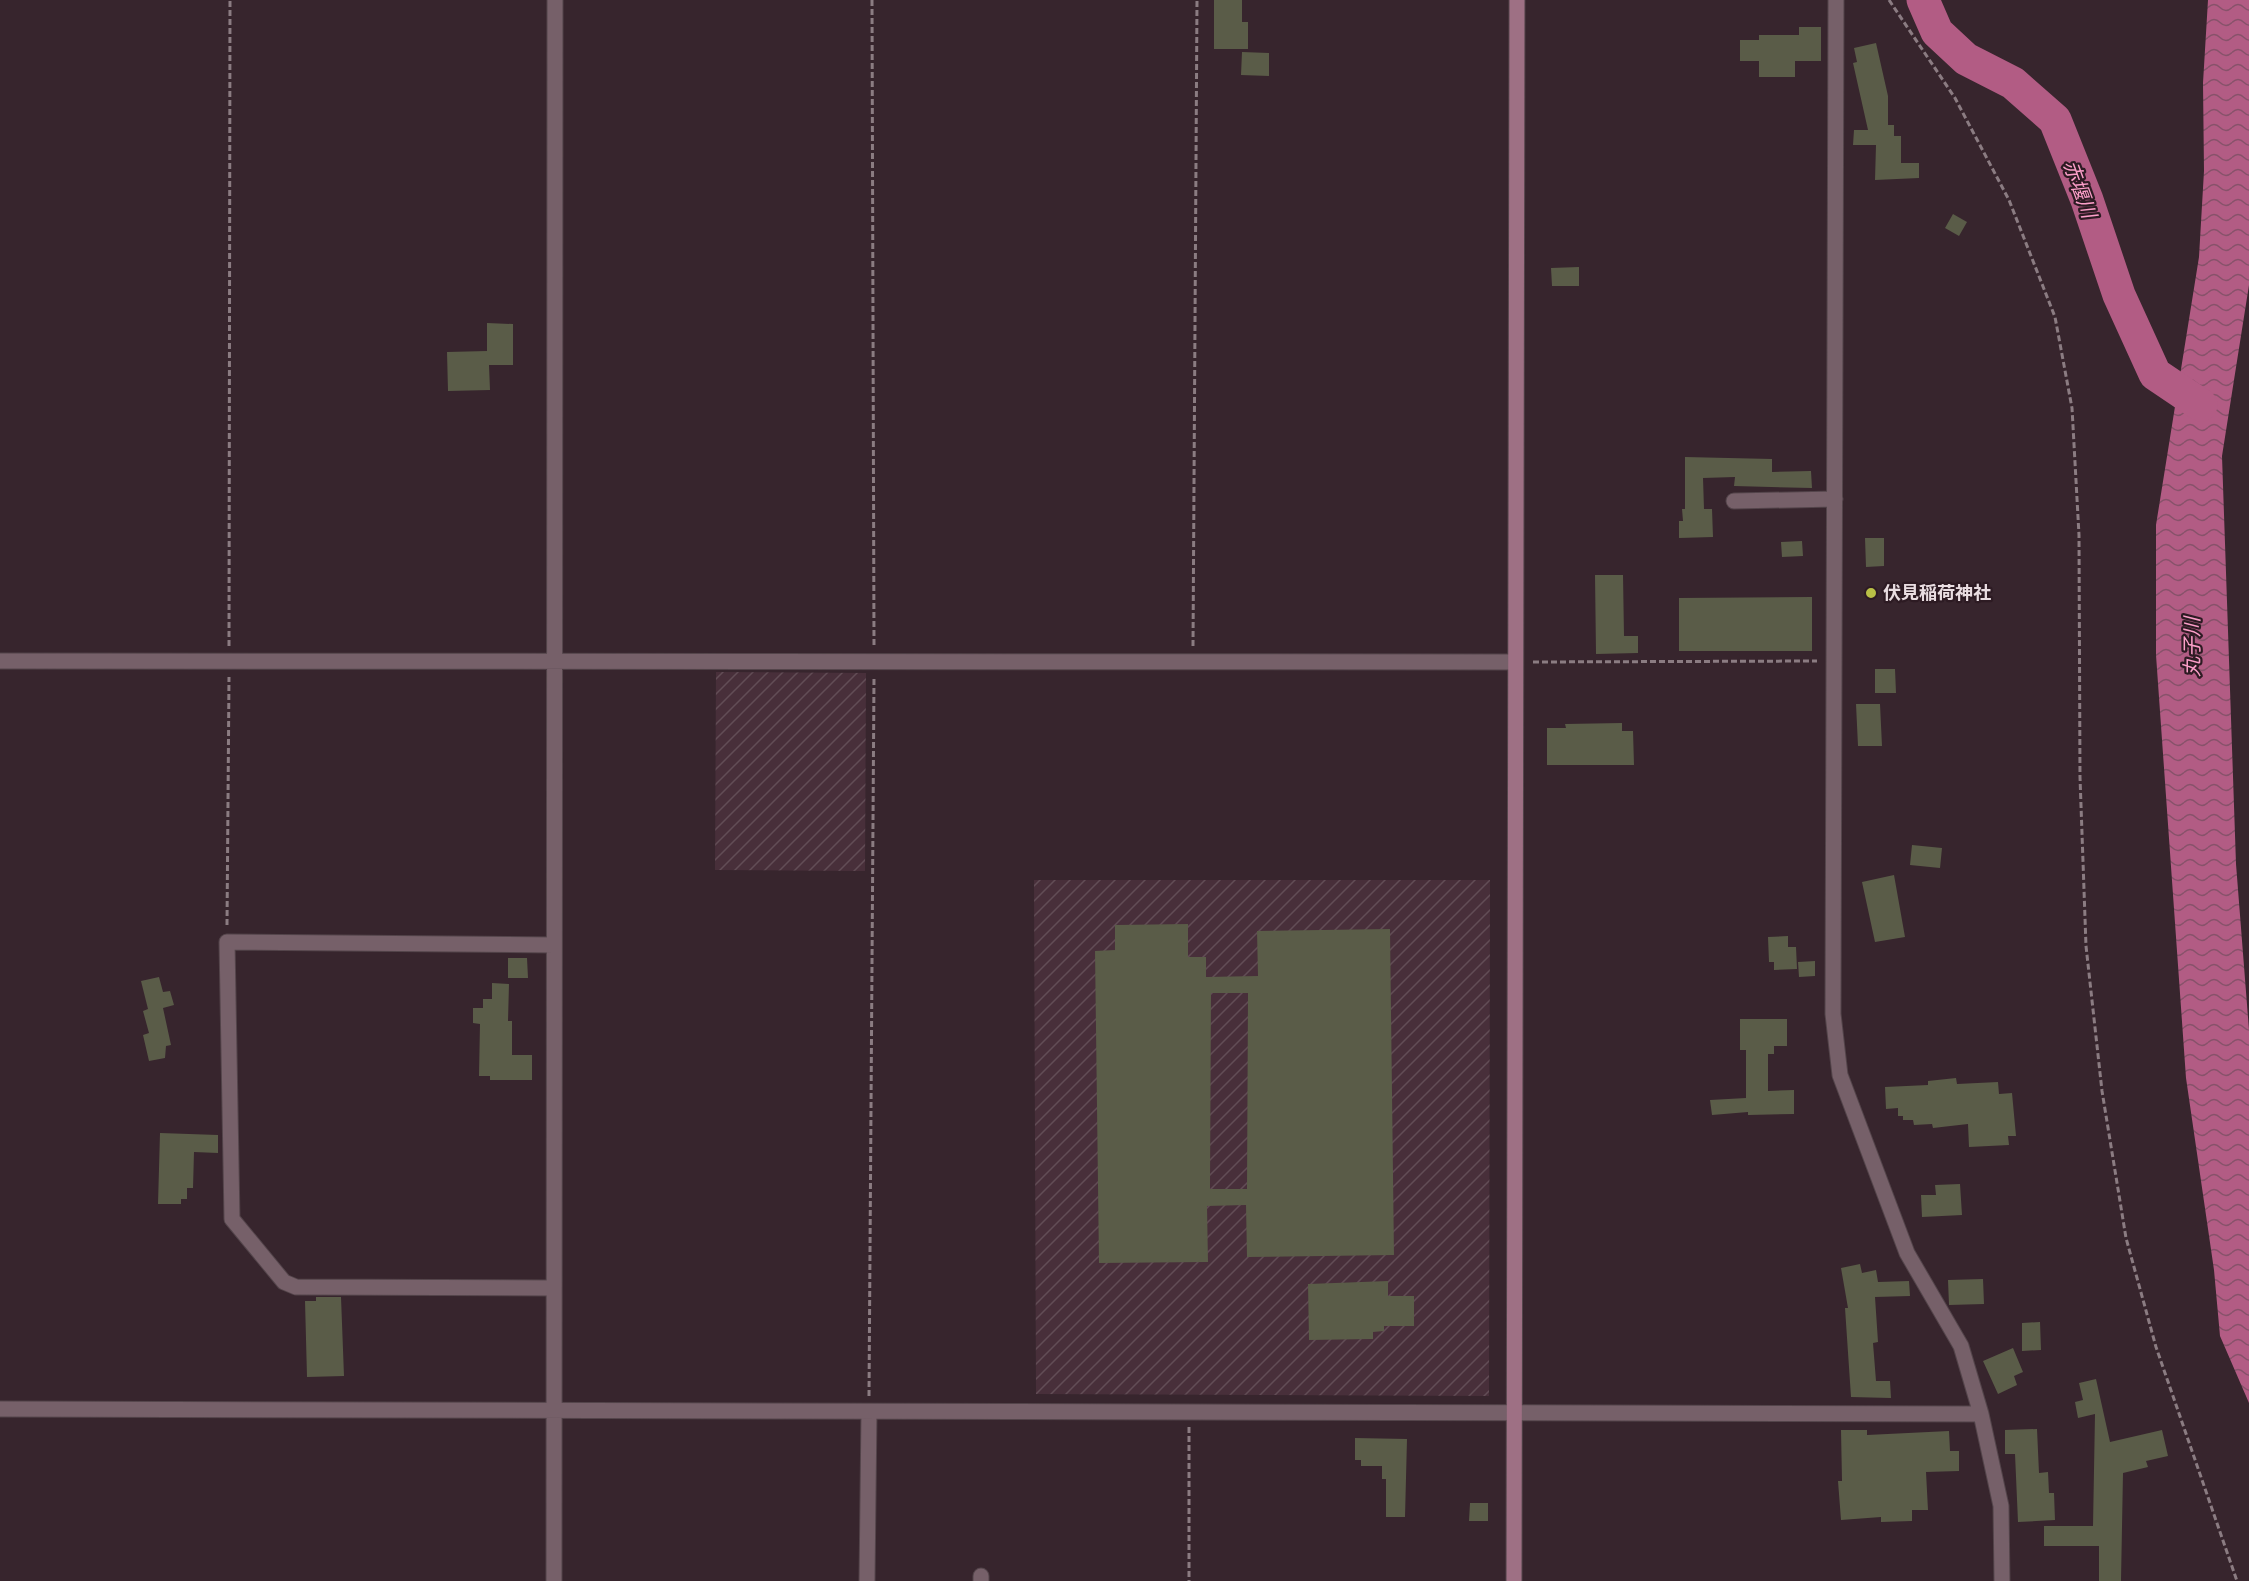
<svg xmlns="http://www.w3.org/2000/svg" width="2249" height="1581" font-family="'DejaVu Sans','Noto Sans JP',sans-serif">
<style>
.industrial{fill:url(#industrial-furrows)}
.water{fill:url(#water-waves)}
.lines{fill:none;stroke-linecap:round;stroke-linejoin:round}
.river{stroke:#b25c84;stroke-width:33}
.building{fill:#5a5c48;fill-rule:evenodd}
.street-casing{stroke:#53444a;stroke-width:17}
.secondary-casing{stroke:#53444a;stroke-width:17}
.path{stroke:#8b7c82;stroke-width:3;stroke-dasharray:6 3;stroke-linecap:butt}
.street{stroke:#766069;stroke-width:15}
.secondary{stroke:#9e7084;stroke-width:15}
.poi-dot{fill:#b9c046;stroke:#2d1b23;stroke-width:2}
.labels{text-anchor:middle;stroke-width:4.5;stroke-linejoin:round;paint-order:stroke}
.poi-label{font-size:18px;font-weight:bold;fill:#e9dde1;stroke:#2d1b23;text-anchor:start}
.water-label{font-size:20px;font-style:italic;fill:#fc9fc9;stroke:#2d1b23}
</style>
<defs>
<pattern id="industrial-furrows" width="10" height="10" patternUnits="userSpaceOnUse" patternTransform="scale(1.5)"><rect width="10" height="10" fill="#482f3a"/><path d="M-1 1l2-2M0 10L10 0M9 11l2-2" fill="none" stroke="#624d56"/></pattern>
<pattern id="water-waves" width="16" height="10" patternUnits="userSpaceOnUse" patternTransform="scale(1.5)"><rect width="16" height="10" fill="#b25c84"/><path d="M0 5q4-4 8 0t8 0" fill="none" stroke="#87526a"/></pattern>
</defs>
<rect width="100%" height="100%" fill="#37252d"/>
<path class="industrial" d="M716,672L866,673L865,871L715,870Z
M1034,880H1490L1489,1396L1036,1394Z"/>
<path class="water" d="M2208,0H2249V285L2222,456L2236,864L2249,1030V1403L2220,1336L2214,1270L2186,1078L2156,655V525L2199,257L2204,171L2203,83Z"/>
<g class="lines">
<path class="river" d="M1923,0L1937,32L1966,59L2013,83L2055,120L2087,200L2119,295L2155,374L2201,405"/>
</g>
<path class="building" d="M1214,0H1242V22H1248V49H1214Z
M1799,27H1821V61H1795V77H1759V61H1740V40H1759V35H1799Z
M1876,43L1888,96V125H1894V136H1901V163H1919V178L1875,180L1876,145H1853L1854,130H1868L1853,63L1857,62L1854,48Z
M1242,52L1269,53V76L1241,75Z
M1953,214L1967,222L1959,236L1945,228Z
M1579,267V286H1552L1551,268Z
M487,323L513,324V365H489L490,390L448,391L447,352L487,351Z
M1685,457L1772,459V472L1811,471L1812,488L1734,486L1735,477L1703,478L1704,509H1712L1713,537L1679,538V521H1683L1682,509H1685Z
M1865,538H1884V566L1866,567Z
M1802,541L1803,556L1782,557L1781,542Z
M1595,575H1623L1624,636H1638V653L1596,654Z
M1812,597V651H1679V598Z
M1875,669H1895L1896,693H1875Z
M1856,704H1880L1882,746H1858Z
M1622,723V731H1633L1634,765H1547V728H1566L1565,724Z
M1912,845L1942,848L1940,868L1910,865Z
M1894,875L1905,937L1875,942L1862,882Z
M1188,924V957H1206V977L1258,976L1257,931L1390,929L1394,1255L1247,1257L1246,1205L1207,1206L1208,1262L1099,1263L1095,951L1115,950V925ZM1211,993H1248L1247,1189H1210Z
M1788,936V947H1796L1797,969L1774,970V962H1769L1768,937Z
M508,958H527L528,978H508Z
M1815,961V976L1799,977L1798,962Z
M159,977L163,992L170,991L174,1005L163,1008L171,1045L166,1046L165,1058L149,1061L143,1035L149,1033L143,1011L148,1009L141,981Z
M492,983L509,984L508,1021H512V1055H532V1080H490V1076H479L480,1024L473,1023V1008H483V999H492Z
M1740,1019H1787V1046H1774V1054H1768V1091L1794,1090V1114L1748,1115V1112L1712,1115L1710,1100L1746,1098V1050H1740Z
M1956,1078L1957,1084L1998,1082L1999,1094L2012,1093L2016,1136H2008L2009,1145L1969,1147L1968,1124L1933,1128L1932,1124L1914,1125L1913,1120H1903V1116H1898V1108L1886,1109L1885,1087L1928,1085V1081Z
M160,1133L218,1135V1153L194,1152L193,1188H187V1199H181V1204H158Z
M1960,1184L1962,1215L1922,1217L1921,1195H1936L1935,1185Z
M1860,1264L1862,1273L1876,1270L1878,1282L1909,1281L1910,1296L1875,1297L1878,1342L1873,1343L1876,1381H1890L1891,1398L1851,1397L1845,1308H1848L1841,1268Z
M1983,1279L1984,1304L1949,1305L1948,1280Z
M1388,1281V1296H1414V1326H1384V1331L1373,1332V1339L1309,1340L1308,1284Z
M316,1297H341L344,1376L307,1377L305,1301H316Z
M2040,1322L2041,1350L2022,1351V1323Z
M2013,1348L2023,1372L2014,1376L2017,1385L1998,1394L1983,1361Z
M2096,1379L2110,1442L2162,1430L2168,1456L2146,1461L2148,1467L2123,1473L2121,1581H2099V1546H2044V1526H2093L2095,1414L2078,1418L2075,1402L2083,1400L2079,1383Z
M2037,1429L2039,1473L2048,1472L2049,1493H2054L2055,1520L2018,1522L2015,1454H2005V1430Z
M1841,1430H1867V1435L1949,1431L1950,1451H1959V1471L1926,1472L1928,1510H1912V1521L1881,1522V1517L1841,1520L1838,1481H1842Z
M1355,1438L1407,1439L1405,1517H1386V1479H1382V1466H1361V1460H1355Z
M1470,1503H1488V1521H1469Z"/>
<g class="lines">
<defs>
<path id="street" d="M1836,0L1833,1014L1840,1075L1907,1253L1961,1346L1981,1414L2001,1506L2002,1581
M1734,501L1835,499
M0,661L1515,662
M552,1288L296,1287L284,1282L232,1219L227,942L554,945
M0,1409L1981,1414
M554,1581L555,0
M867,1581L869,1412
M981,1581V1576"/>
<path id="secondary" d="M1514,1581L1517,0"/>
</defs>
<use href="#street" class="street-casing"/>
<use href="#secondary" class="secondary-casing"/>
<path class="path" d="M872,0L874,646
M1889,0L1955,98L2009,200L2055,317L2072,408L2079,535L2080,777L2086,946L2102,1091L2126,1238L2156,1347L2237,1581
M229,646L230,0
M1193,646L1197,0
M1533,662L1817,661
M227,925L229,677
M869,1396L874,677
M1189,1427V1581"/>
<use href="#street" class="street"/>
<use href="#secondary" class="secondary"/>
</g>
<circle class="poi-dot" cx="1871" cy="593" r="6"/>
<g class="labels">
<g class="poi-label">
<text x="1883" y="599">伏見稲荷神社</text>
</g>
<g class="water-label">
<text transform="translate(2080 189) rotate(70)" y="7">赤堰川</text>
<text transform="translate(2192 647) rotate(-90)" y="7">丸子川</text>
</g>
</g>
</svg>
